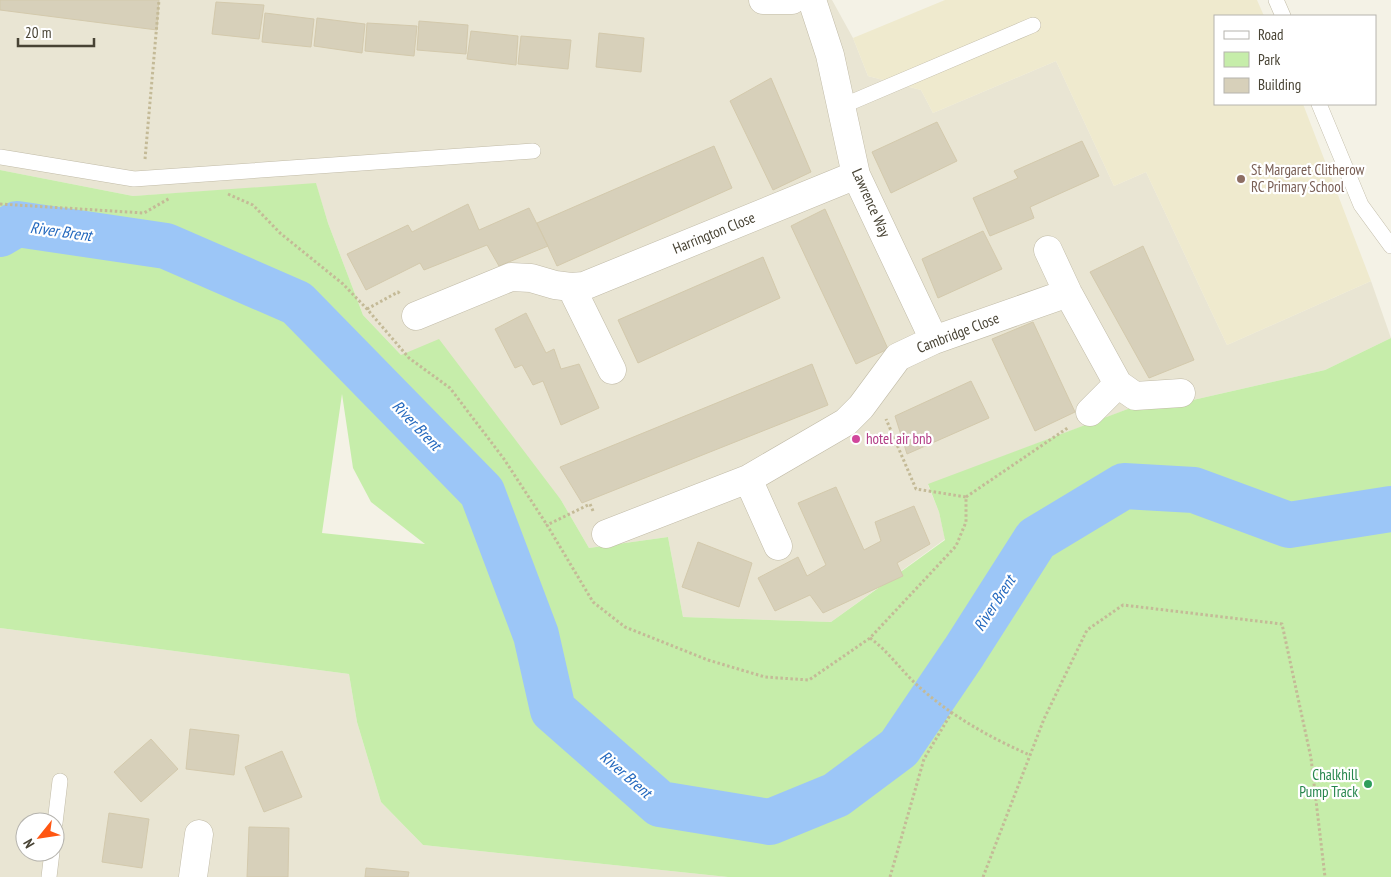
<svg xmlns="http://www.w3.org/2000/svg" width="1391" height="877" font-family="'PT Sans Narrow',sans-serif">
<style>
.residential{fill:#e9e5d3;fill-rule:evenodd}
.education{fill:#efeace}
.green{fill:#c6edaa;fill-rule:evenodd}
.lines{fill:none;stroke-linecap:round;stroke-linejoin:round}
.river{stroke:#9cc6f7;stroke-width:46}
.building{fill:#d7d0ba;stroke:#d3c9ac}
.service-casing{stroke:#c1bba7;stroke-width:16}
.minor-casing{stroke:#c1bba7;stroke-width:29}
.path{stroke:#c4ba97;stroke-width:3;stroke-dasharray:2.5 2.5;stroke-linecap:butt}
.service{stroke:#fff;stroke-width:15}
.minor{stroke:#fff;stroke-width:28}
.education-dot{fill:#8d6e63;stroke:#fff;stroke-width:2}
.hotel-dot{fill:#d1479c;stroke:#fff;stroke-width:2}
.leisure-dot{fill:#2e9e5b;stroke:#fff;stroke-width:2}
.labels{text-anchor:middle;stroke-width:4.5;stroke-linejoin:round;paint-order:stroke}
.education-label{font-size:15px;fill:#785e54;stroke:#fff;text-anchor:start}
.street-label{font-size:15px;fill:#484334;stroke:#fff}
.hotel-label{font-size:15px;fill:#b23c85;stroke:#fff;text-anchor:start}
.leisure-label{font-size:15px;fill:#27864d;stroke:#fff;text-anchor:end}
.water-label{font-size:16px;font-style:italic;fill:#2368be;stroke:#fff}
</style>
<rect width="100%" height="100%" fill="#f4f2e6"/>
<path class="residential" d="M0,0H832L853,38L868,76L921,90L933,113L1056,61L1114,186L1146,172L1227,345L1371,281L1391,338L1325,370L1193,400L1165,395L928,485L939,512L945,539L831,622L683,617L668,537L589,548L561,500L401,355L363,315L328,223L316,184L133,196L0,170Z
M0,628L349,674L357,722L381,802L423,845L728,877H0ZM25,822H55V852H25Z"/>
<path class="education" d="M945,0H1257L1264,16H1215V104H1303L1371,281L1227,345L1146,172L1114,186L1056,61L933,113L921,90L868,76L853,38Z"/>
<path class="green" d="M0,170L133,196L316,183L328,223L363,315L401,355L439,339L561,500L589,548L668,537L683,617L831,622L945,540L939,512L928,484L1165,395L1193,400L1325,370L1391,338V877H728L423,845L381,802L357,722L349,674L0,628ZM342,394L353,468L371,502L425,544L322,533Z"/>
<g class="lines">
<path class="river" d="M0,234L17,224L166,246L297,303L482,492L536,635L553,710L660,804L770,822L836,795L899,748L964,652L1036,539L1124,486L1194,490L1289,525L1391,509"/>
</g>
<path class="building" d="M0,0H159L157,30L0,10Z
M216,2L264,5L259,39L212,34Z
M265,13L314,19L311,47L262,42Z
M317,18L365,24L362,53L314,46Z
M419,21L468,25L466,54L417,50Z
M367,23L417,26L414,56L365,51Z
M471,31L518,36L516,65L467,59Z
M599,33L644,38L641,72L596,67Z
M521,36L571,40L568,69L518,64Z
M771,78L811,172L773,190L730,101Z
M937,122L957,161L891,193L872,152Z
M1082,141L1099,176L1030,207L1034,218L990,236L973,198L1018,178L1014,171Z
M714,146L732,188L557,266L537,223Z
M468,204L479,230L529,208L548,246L499,266L487,245L424,270L420,263L366,290L347,254L408,225L412,232Z
M825,209L888,349L856,364L791,226Z
M983,231L1002,269L938,298L922,259Z
M1143,246L1194,360L1149,378L1090,272Z
M763,257L780,298L638,363L618,320Z
M526,313L546,353L554,349L561,369L579,364L599,408L561,425L543,381L533,385L522,365L515,368L495,329Z
M1033,322L1075,412L1035,431L992,339Z
M812,364L828,405L582,503L560,467Z
M971,381L989,418L907,454L895,416Z
M836,487L864,550L881,541L875,522L914,506L930,544L897,563L903,576L823,613L810,595L775,611L758,578L798,557L807,576L826,565L798,503Z
M698,542L752,563L739,607L682,587Z
M190,729L239,735L234,775L186,769Z
M151,739L178,769L141,802L114,772Z
M282,751L302,797L264,812L245,767Z
M109,813L149,819L142,868L102,862Z
M249,827L289,828L288,877H247Z
M366,868L409,872L408,877H365Z"/>
<g class="lines">
<defs>
<path id="service" d="M1276,0L1283,16
M1319,104L1361,205L1391,246
M840,107L1033,25
M0,157L134,179L533,151
M55,823L60,781
M49,877L52,852"/>
<path id="minor" d="M763,0H792
M812,0L830,55L856,175L934,340
M1048,250L1068,293L1118,384L1090,412
M571,287L612,370
M416,316L511,277L531,278L555,285L571,287L584,286L856,175
M1118,384L1135,396L1181,393
M748,479L778,546
M606,534L748,479L846,422L861,407L898,357L934,340L1068,293
M193,877L199,834"/>
</defs>
<use href="#service" class="service-casing"/>
<use href="#minor" class="minor-casing"/>
<path class="path" d="M145,159L159,0
M228,194L253,205L280,233L343,284L367,309L409,358L450,388L504,459L547,525
M0,204L144,213L170,198
M367,309L398,292L401,295
M966,497L1069,427
M593,511L590,504L547,525L593,602L625,627L708,660L765,677L809,680L870,638L956,546L966,522V497L916,489L886,419
M870,638C888,651 900,669 916,684C948,714 990,738 1030,755
M890,877L924,759L952,712
M983,877L1044,719L1087,630L1123,605L1282,624L1311,758L1325,877"/>
<use href="#service" class="service"/>
<use href="#minor" class="minor"/>
</g>
<circle class="education-dot" cx="1241" cy="179" r="5"/>
<circle class="hotel-dot" cx="856" cy="439" r="5"/>
<circle class="leisure-dot" cx="1368" cy="784" r="5"/>
<g class="labels">
<g class="education-label">
<text x="1251" y="175">St Margaret Clitherow<tspan x="1251" dy="17">RC Primary School</tspan></text>
</g>
<g class="street-label">
<text transform="translate(871 203) rotate(66)" y="5">Lawrence Way</text>
<text transform="translate(714 233) rotate(-22)" y="5">Harrington Close</text>
<text transform="translate(958 333) rotate(-21)" y="5">Cambridge Close</text>
</g>
<g class="hotel-label">
<text x="866" y="444">hotel air bnb</text>
</g>
<g class="leisure-label">
<text x="1358" y="780">Chalkhill<tspan x="1358" dy="17">Pump Track</tspan></text>
</g>
<g class="water-label">
<text transform="translate(61 231) rotate(8)" y="6">River Brent</text>
<text transform="translate(417 425) rotate(46)" y="6">River Brent</text>
<text transform="translate(994 603) rotate(-57)" y="6">River Brent</text>
<text transform="translate(626 774) rotate(41)" y="6">River Brent</text>
</g>
</g>
<rect x="1214" y="15" width="162" height="90" fill="#ffffff" stroke="#b6b4ae"/>
<rect x="1224" y="31" width="25" height="8" fill="#ffffff" stroke="#b6b4ae"/>
<text x="1258" y="40" font-size="15" fill="#484334">Road</text>
<rect x="1224" y="52" width="25" height="15" fill="#c6edaa" stroke="#b6b4ae"/>
<text x="1258" y="65" font-size="15" fill="#484334">Park</text>
<rect x="1224" y="78" width="25" height="15" fill="#d7d0ba" stroke="#b6b4ae"/>
<text x="1258" y="90" font-size="15" fill="#484334">Building</text>
<g transform="translate(40 837) rotate(240)"><circle r="24" fill="#ffffff" stroke="#b6b4ae"/>
<path d="M0-4L9 19L0 12L-9 19Z" fill="#ff5612"/>
<text y="-8" font-size="14" font-weight="bold" text-anchor="middle" fill="#484334">N</text>
</g>
<path d="M18 38v8h76v-8" fill="none" stroke="#484334" stroke-width="2.5"/>
<text x="25" y="38" font-size="15" fill="#484334" stroke="#ffffff" stroke-width="4" paint-order="stroke">20 m</text>
</svg>
